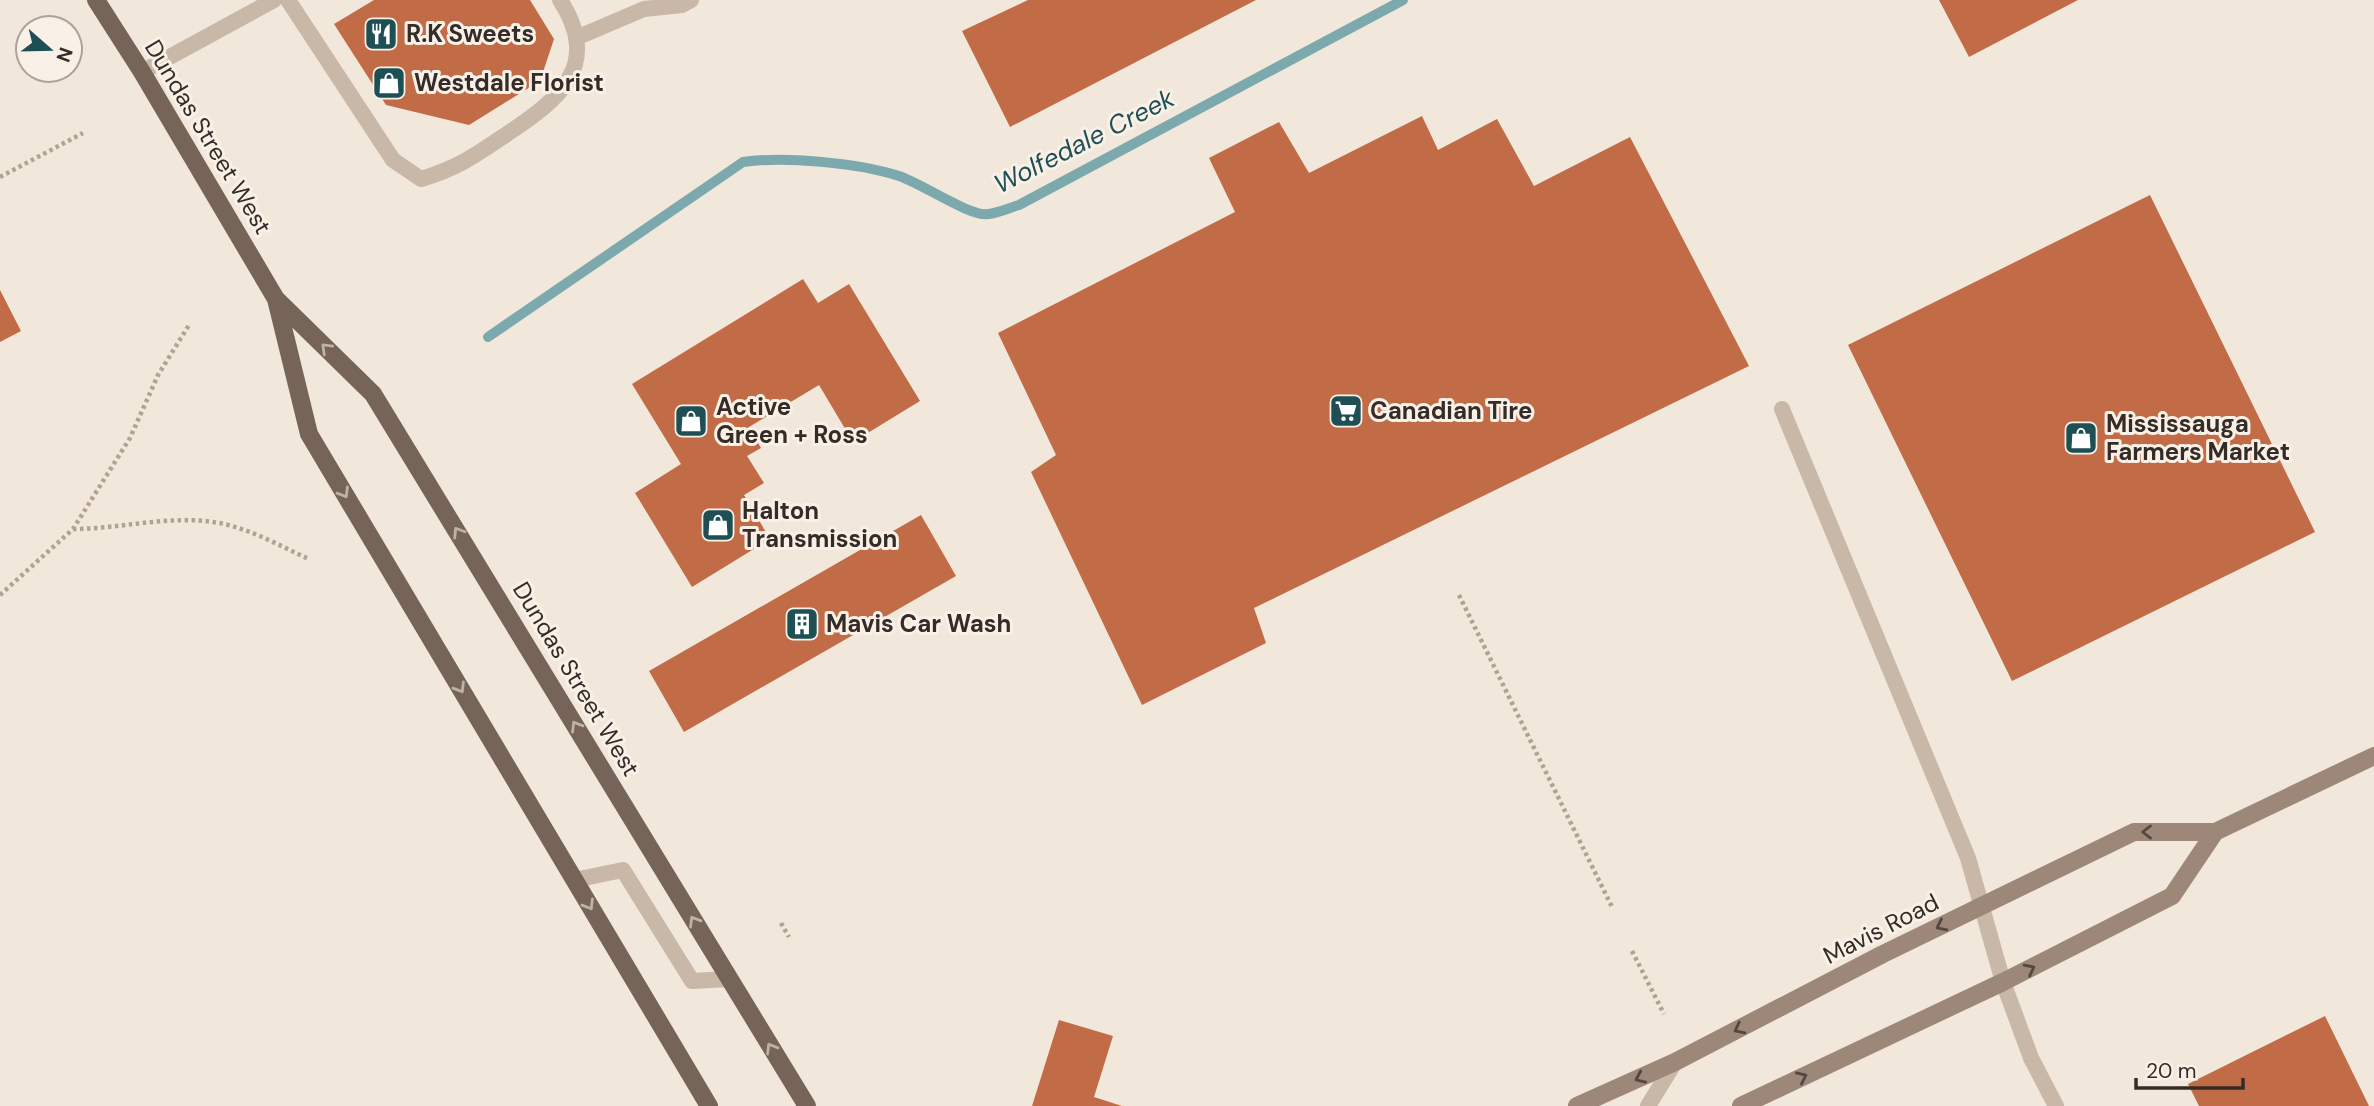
<svg xmlns="http://www.w3.org/2000/svg" width="2374" height="1106" font-family="'DM Sans',sans-serif">
<style>
.lines{fill:none;stroke-linecap:round;stroke-linejoin:round}
.stream{stroke:#7ba9ad;stroke-width:10}
.building{fill:#c26b47}
.path{stroke:#b4a291;stroke-width:4.5;stroke-dasharray:3.5 3.5;stroke-linecap:butt}
.service{stroke:#c9b8a7;stroke-width:16}
.secondary{stroke:#9c8779;stroke-width:18}
.primary{stroke:#776459;stroke-width:18}
.oneway{stroke:#beb2a7}
.oneway2{stroke:#544740}
.labels{text-anchor:middle;stroke-width:6;stroke-linejoin:round;paint-order:stroke}
.poi-label{font-size:24px;font-weight:bold;fill:#352c27;stroke:#f9f1e7;text-anchor:start}
.street-label{font-size:24px;fill:#352c27;stroke:#f9f1e7}
.water-label{font-size:26px;font-style:italic;fill:#1e4f55;stroke:#f9f1e7}
</style>
<rect width="100%" height="100%" fill="#f1e7db"/>
<g class="lines">
<path class="stream" d="M488,337L743,162C784,156 859,163 899,176C921,183 970,217 988,214C998,213 1009,208 1019,205L1403,0"/>
</g>
<path class="building" d="M374,0H530L554,39L540,81L469,125L386,105L334,24Z
M1028,0H1256L1010,127L962,31Z
M1939,0H2078L1969,57Z
M1422,116L1438,150L1497,119L1534,186L1630,137L1749,366L1254,608L1266,643L1142,705L1031,472L1056,455L998,333L1235,212L1209,158L1279,122L1309,173Z
M2150,195L2315,532L2012,681L1848,345Z
M803,279L818,303L849,284L920,401L853,442L819,385L749,427L761,448L747,456L764,483L744,495L770,539L692,587L635,493L681,464L632,384Z
M0,290L21,331L0,342Z
M921,515L956,576L684,732L649,671Z
M2325,1016L2369,1106H2199L2188,1084Z
M1059,1020L1113,1036L1094,1097L1122,1106H1032Z"/>
<g class="lines">
<path class="path" d="M0,177L83,133
M73,529C121,529 171,514 219,523C251,529 280,546 309,559
M0,595L73,529L130,438L158,375L189,325
M1459,595L1613,909
M781,923L789,937
M1632,951L1664,1014"/>
<path class="service" d="M288,0L393,160L421,179C458,168 476,155 507,134C560,99 602,65 560,0
M576,38L644,9L682,5L691,0
M142,72L274,0
M1782,409L1968,858L2003,982L2031,1058L2056,1106
M574,880L623,870L692,981L729,979
M1648,1106L1675,1062"/>
<path class="secondary" d="M1577,1106L1675,1062L1883,954L2134,832H2215L2374,756
M1741,1106L2003,982L2172,896L2215,832"/>
<path class="primary" d="M96,0L142,72L276,299L373,394L807,1106
M276,299L309,434L709,1106"/>
</g>
<defs><path id="oneway-chevron" d="M-2-3.5L2.5 0L-2 3.5" fill="none" stroke-width="1.6" stroke-linecap="round" stroke-linejoin="round" transform="scale(1.75)"/></defs>
<g class="oneway">
<use href="#oneway-chevron" transform="translate(326 348) rotate(-136)"/>
<use href="#oneway-chevron" transform="translate(344 493) rotate(59)"/>
<use href="#oneway-chevron" transform="translate(458 532) rotate(-122)"/>
<use href="#oneway-chevron" transform="translate(460 688) rotate(59)"/>
<use href="#oneway-chevron" transform="translate(576 726) rotate(-121)"/>
<use href="#oneway-chevron" transform="translate(589 905) rotate(59)"/>
<use href="#oneway-chevron" transform="translate(694 921) rotate(-121)"/>
<use href="#oneway-chevron" transform="translate(771 1048) rotate(-121)"/>
</g>
<g class="oneway2">
<use href="#oneway-chevron" transform="translate(2147 832) rotate(180)"/>
<use href="#oneway-chevron" transform="translate(1941 926) rotate(154)"/>
<use href="#oneway-chevron" transform="translate(2030 969) rotate(-27)"/>
<use href="#oneway-chevron" transform="translate(1739 1029) rotate(153)"/>
<use href="#oneway-chevron" transform="translate(1802 1077) rotate(-25)"/>
<use href="#oneway-chevron" transform="translate(1640 1078) rotate(156)"/>
</g>
<defs>
<symbol id="restaurant-square" viewBox="-11 -11 22 22"><rect x="-9" y="-9" width="18" height="18" rx="4" fill="#1e4f55" stroke="#f9f1e7"/><path d="M-5-6h1v4h1v-4h1v4h1v-4h1v5L-1.5 .5V6h-2V.5L-5-1ZM5-6V6H3V1.5H1.5Q1.5-4 5-6Z" fill="#fff"/></symbol>
<symbol id="shop-square" viewBox="-11 -11 22 22"><rect x="-9" y="-9" width="18" height="18" rx="4" fill="#1e4f55" stroke="#f9f1e7"/><path d="M-5-2.5h2.3a2.7 3.5 0 0 1 5.4 0H5L5.5 6h-11ZM-1.5-2.5h3a1.5 2.3 0 0 0-3 0Z" fill="#fff"/></symbol>
<symbol id="supermarket-square" viewBox="-11 -11 22 22"><rect x="-9" y="-9" width="18" height="18" rx="4" fill="#1e4f55" stroke="#f9f1e7"/><path d="M-6-5.5h2.5l.6 2H6L4.5 2H-2.5L-4.4-4H-6ZM-1.5 3.2a1.3 1.3 0 1 0 .1 0ZM3 3.2a1.3 1.3 0 1 0 .1 0Z" fill="#fff"/></symbol>
<symbol id="building-square" viewBox="-11 -11 22 22"><rect x="-9" y="-9" width="18" height="18" rx="4" fill="#1e4f55" stroke="#f9f1e7"/><path d="M-4-6H4V6H1V3H-1V6H-4ZM-2.5-4.3h1.7v1.8h-1.7ZM.8-4.3h1.7v1.8H.8ZM-2.5-1h1.7V.8h-1.7ZM.8-1h1.7V.8H.8Z" fill="#fff"/></symbol>
</defs>
<g fill-rule="evenodd">
<use href="#restaurant-square" x="362" y="15" width="38" height="38"/>
<use href="#shop-square" x="370" y="64" width="38" height="38"/>
<use href="#supermarket-square" x="1327" y="392" width="38" height="38"/>
<use href="#shop-square" x="672" y="402" width="38" height="38"/>
<use href="#shop-square" x="2062" y="419" width="38" height="38"/>
<use href="#shop-square" x="699" y="506" width="38" height="38"/>
<use href="#building-square" x="783" y="605" width="38" height="38"/>
</g>
<g class="labels">
<g class="poi-label">
<text x="406" y="42">R.K Sweets</text>
<text x="414" y="91">Westdale Florist</text>
<text x="716" y="415">Active<tspan x="716" dy="28">Green + Ross</tspan></text>
<text x="1370" y="419">Canadian Tire</text>
<text x="2106" y="432">Mississauga<tspan x="2106" dy="28">Farmers Market</tspan></text>
<text x="742" y="519">Halton<tspan x="742" dy="28">Transmission</tspan></text>
<text x="826" y="632">Mavis Car Wash</text>
</g>
<g class="street-label">
<text transform="translate(208 137) rotate(59)" y="8">Dundas Street West</text>
<text transform="translate(576 679) rotate(59)" y="8">Dundas Street West</text>
<text transform="translate(1881 929) rotate(-27)" y="8">Mavis Road</text>
</g>
<g class="water-label">
<text transform="translate(1084 141) rotate(-27)" y="9">Wolfedale Creek</text>
</g>
</g>
<g transform="translate(49 49) rotate(110)"><circle r="33" fill="#f9f1e7" stroke="#aba29a" stroke-width="2"/>
<path d="M0-5L12 26L0 18L-12 26Z" fill="#1e4f55"/>
<text y="-10" font-size="19" font-weight="bold" text-anchor="middle" fill="#352c27">N</text>
</g>
<path d="M2136 1078v10h107v-10" fill="none" stroke="#352c27" stroke-width="3.5"/>
<text x="2146" y="1078" font-size="21" fill="#352c27" stroke="#f9f1e7" stroke-width="5" paint-order="stroke">20 m</text>
</svg>
